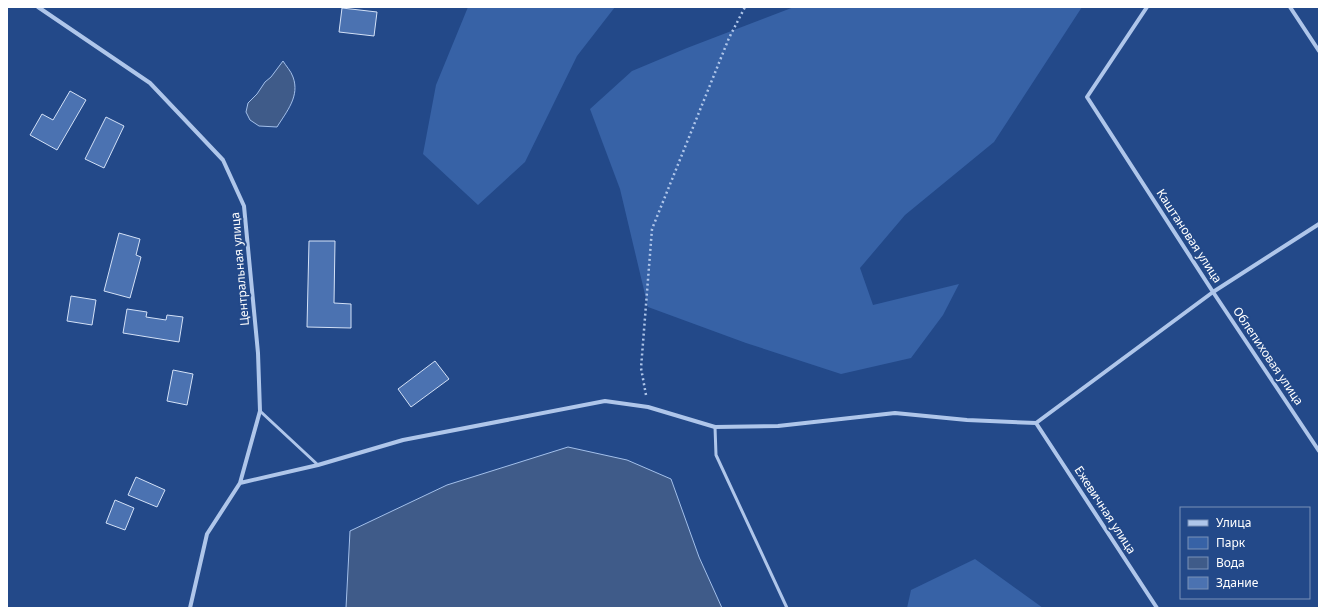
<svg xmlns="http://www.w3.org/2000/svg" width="1326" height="615" font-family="'Noto Sans',sans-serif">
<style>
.green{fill:#3762a6}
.water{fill:#3f5b89;stroke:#a3c0eb}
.building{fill:#4b72b1;stroke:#d3e1f7}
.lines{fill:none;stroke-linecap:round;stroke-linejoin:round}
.path{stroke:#afc6ea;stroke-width:2.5;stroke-dasharray:2 3;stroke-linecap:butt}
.lane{stroke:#afc6ea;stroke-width:3}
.street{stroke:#afc6ea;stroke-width:4}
.labels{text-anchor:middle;stroke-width:4;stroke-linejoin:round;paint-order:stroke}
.street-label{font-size:12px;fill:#fff;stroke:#234989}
</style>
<rect width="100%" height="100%" fill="#234989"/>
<path class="green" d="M468,7H615L577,56L525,162L478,205L423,154L436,85Z
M794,7H1082L994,142L905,215L860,268L873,305L959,284L943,315L911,358L841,374L746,343L648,307L620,189L590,109L632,71L687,48Z
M975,559L1043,608H907L911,590Z"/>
<path class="water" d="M283,61C286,66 291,71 293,77C300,96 287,111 277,127L259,126L250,120L246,112L248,103L257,94L265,82L271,77Z
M568,447L627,460L671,479L699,557L722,608H346L350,531L447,485Z"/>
<path class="building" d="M342,8L377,12L374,36L339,32Z
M70,91L86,100L57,150L30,135L42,114L53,120Z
M106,117L124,126L104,168L85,159Z
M119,233L140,239L136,255L141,257L130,298L104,291Z
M309,241H335L334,303L351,304V328L307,327Z
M71,296L96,300L92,325L67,321Z
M127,309L147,312L146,317L166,320L167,315L183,317L179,342L123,333Z
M435,361L449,379L411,407L398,389Z
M173,370L193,374L187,405L167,401Z
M136,477L165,490L157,507L128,495Z
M115,500L134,508L125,530L106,523Z"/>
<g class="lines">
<path class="path" d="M646,395L641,368L652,229L729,38L745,7"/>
<path class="lane" d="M260,411L318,465
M715,427L716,455L787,608"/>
<path class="street" d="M38,7L150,83L223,160L244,206L258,353L260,411L240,483L207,534L190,608
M1290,7L1319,51
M1319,224L1213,292L1319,451
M1036,423L1213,292L1087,97L1147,7
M1036,423L1157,608
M240,483L318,465L403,440L605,401L648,407L715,427L778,426L895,413L967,420L1036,423"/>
</g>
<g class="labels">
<g class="street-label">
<text transform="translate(1189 236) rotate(57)" y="4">Каштановая улица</text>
<text transform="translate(240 269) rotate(-95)" y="4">Центральная улица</text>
<text transform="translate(1268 356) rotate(56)" y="4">Облепиховая улица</text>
<text transform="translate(1105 510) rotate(57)" y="4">Ежевичная улица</text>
</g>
</g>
<rect width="1326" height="615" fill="none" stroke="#ffffff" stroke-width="16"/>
<rect x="1180" y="507" width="130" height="92" fill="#234989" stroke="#7b92b8"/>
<rect x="1188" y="520" width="20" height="6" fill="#afc6ea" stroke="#7b92b8"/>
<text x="1216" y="527" font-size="12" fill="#ffffff">Улица</text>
<rect x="1188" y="537" width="20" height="12" fill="#3762a6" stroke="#7b92b8"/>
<text x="1216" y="547" font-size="12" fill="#ffffff">Парк</text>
<rect x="1188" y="557" width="20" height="12" fill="#3f5b89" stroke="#7b92b8"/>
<text x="1216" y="567" font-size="12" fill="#ffffff">Вода</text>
<rect x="1188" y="577" width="20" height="12" fill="#4b72b1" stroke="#7b92b8"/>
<text x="1216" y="587" font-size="12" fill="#ffffff">Здание</text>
</svg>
